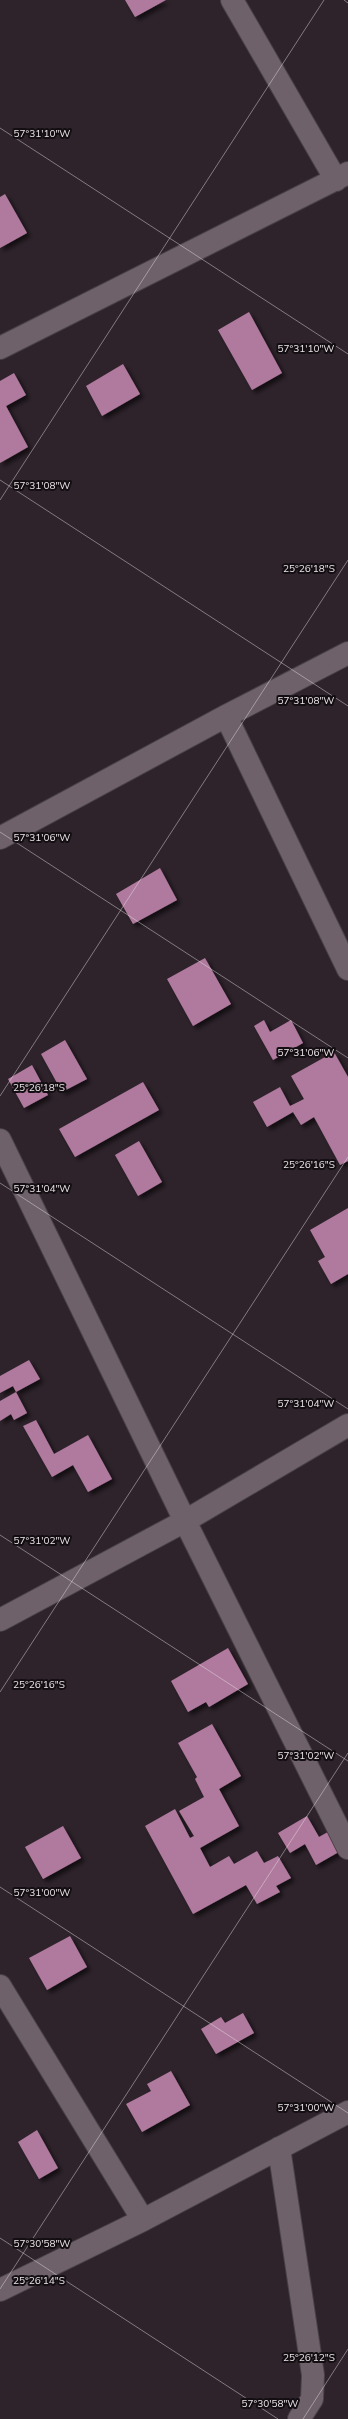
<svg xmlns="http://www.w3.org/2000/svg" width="348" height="2419" font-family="Mulish,sans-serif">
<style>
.building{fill:#b07a9e;filter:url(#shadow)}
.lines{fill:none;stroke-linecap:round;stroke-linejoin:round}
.minor-casing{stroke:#494146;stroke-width:24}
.minor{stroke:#6e616a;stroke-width:22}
.ticks{fill:none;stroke:#ebe4e8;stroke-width:1;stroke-opacity:0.45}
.ticks-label{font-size:10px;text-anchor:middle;fill:#ebe4e8;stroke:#130e12;stroke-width:4;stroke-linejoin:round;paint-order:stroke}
</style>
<defs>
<filter id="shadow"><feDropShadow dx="3.5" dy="3.5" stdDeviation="2" flood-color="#0009"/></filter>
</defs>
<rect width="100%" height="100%" fill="#2e232b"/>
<path class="building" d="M125,0H166L135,17Z
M5,194L27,233L0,248V197Z
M249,312L282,373L252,390L218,330Z
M123,364L140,394L102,416L86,386Z
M14,373L26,395L6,406L28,447L0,463V381Z
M160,868L177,900L133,924L116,894Z
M205,958L231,1004L193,1026L167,979Z
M264,1020L270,1032L291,1020L303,1043L273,1060L254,1026Z
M65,1040L87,1079L62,1092L41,1054Z
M334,1052L348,1077V1161L340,1165L314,1117L301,1125L293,1112L267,1127L253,1102L280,1087L290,1106L304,1099L291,1076Z
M32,1065L48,1095L24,1108L8,1079Z
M143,1082L159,1110L75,1157L59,1129Z
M139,1141L162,1182L138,1196L115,1155Z
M348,1208V1274L331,1284L318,1261L325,1257L310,1230Z
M29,1360L40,1379L16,1392L13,1386L0,1393V1376Z
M16,1392L27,1413L14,1420L11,1414L0,1421V1401Z
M36,1420L54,1454L88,1435L112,1479L88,1492L73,1465L52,1477L23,1426Z
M228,1648L248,1684L209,1707L206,1702L188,1712L171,1681Z
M212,1724L241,1776L219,1789L239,1826L200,1848L210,1867L229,1856L234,1864L257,1851L264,1863L278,1856L291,1878L276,1886L280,1892L257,1904L246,1885L193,1914L145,1826L175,1809L190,1838L194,1836L179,1811L204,1797L195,1779L197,1777L178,1743Z
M307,1816L319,1837L333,1829L344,1849L316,1865L305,1844L290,1853L278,1833Z
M63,1826L81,1858L43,1879L25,1847Z
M70,1936L87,1967L47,1990L29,1958Z
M243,2013L254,2033L216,2054L201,2029L221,2017L225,2023Z
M171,2071L190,2105L142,2132L126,2104L151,2091L147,2084Z
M37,2130L58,2168L39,2179L18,2142Z"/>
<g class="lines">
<defs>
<path id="minor" d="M232,0L336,180
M0,348L348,173
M226,716L348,969
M0,838L226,716L348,653
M0,1140L185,1521L348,1848
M0,1620L185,1521L348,1425
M0,1986L143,2220
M279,2148L313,2375L312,2399L299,2419
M0,2290L143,2220L348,2112"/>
</defs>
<use href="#minor" class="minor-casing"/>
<use href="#minor" class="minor"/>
</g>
<path class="ticks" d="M344,0L348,3M0,128L348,354M0,480L348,706M0,500L324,0M0,832L348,1058M0,1096L348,560M0,1183L348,1409M0,1535L348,1761M0,1692L348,1157M0,1887L348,2113M0,2238L278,2419M0,2289L348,1753M303,2419L348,2349"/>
<g class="ticks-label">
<text x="42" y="137">57°31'10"W</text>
<text x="306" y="352">57°31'10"W</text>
<text x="42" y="489">57°31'08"W</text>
<text x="309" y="572">25°26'18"S</text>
<text x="306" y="704">57°31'08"W</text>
<text x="42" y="841">57°31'06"W</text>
<text x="306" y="1056">57°31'06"W</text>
<text x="39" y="1091">25°26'18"S</text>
<text x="309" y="1168">25°26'16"S</text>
<text x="42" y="1192">57°31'04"W</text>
<text x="306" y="1407">57°31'04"W</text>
<text x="42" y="1544">57°31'02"W</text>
<text x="39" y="1688">25°26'16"S</text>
<text x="306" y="1759">57°31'02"W</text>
<text x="42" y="1896">57°31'00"W</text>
<text x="306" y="2111">57°31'00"W</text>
<text x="42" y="2247">57°30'58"W</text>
<text x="39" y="2284">25°26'14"S</text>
<text x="309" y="2361">25°26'12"S</text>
<text x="270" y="2407">57°30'58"W</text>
</g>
</svg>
